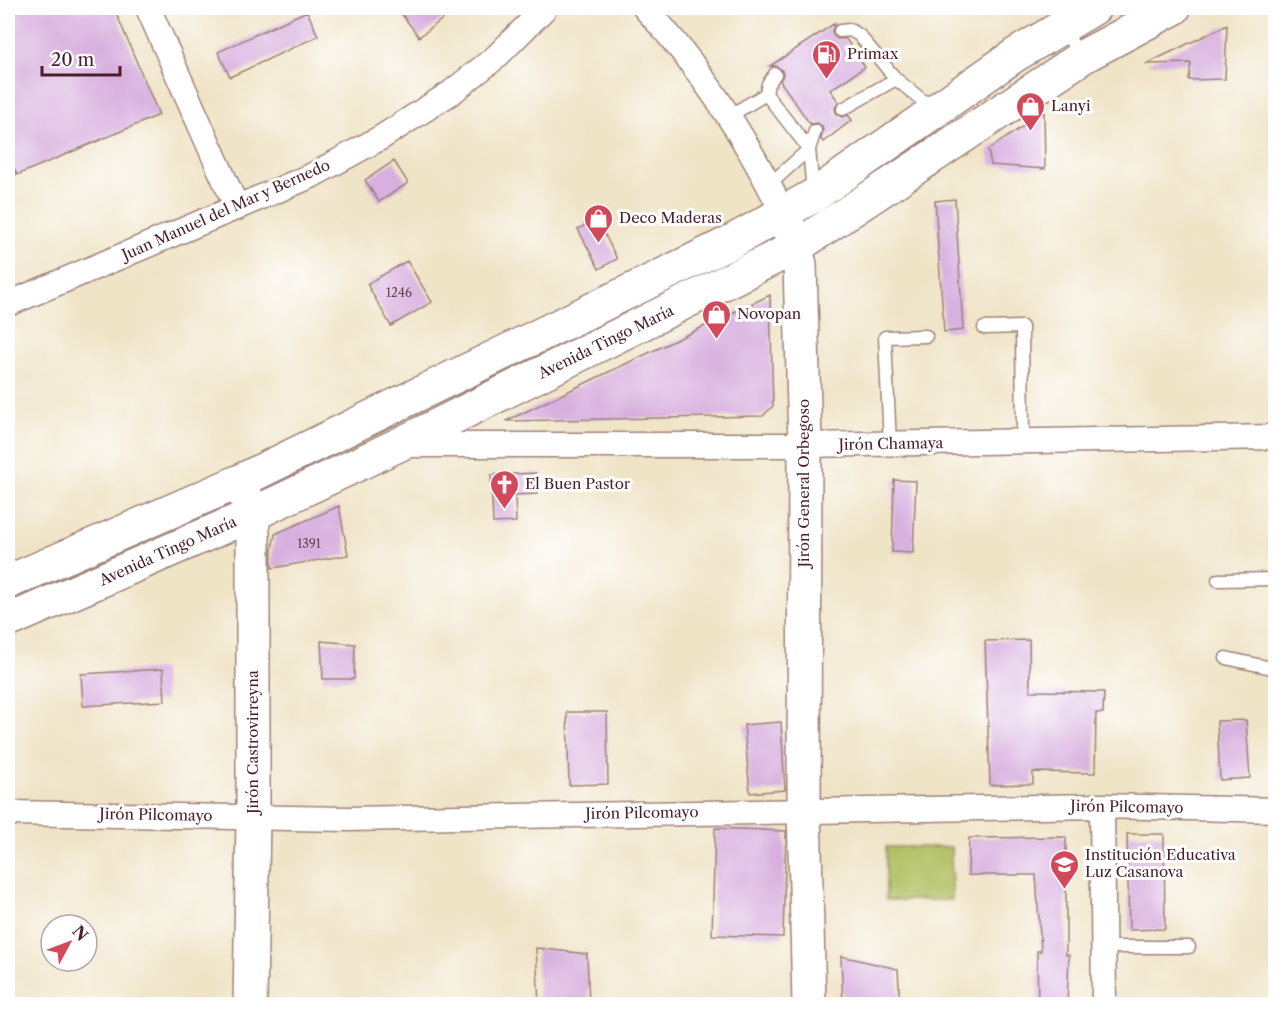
<svg xmlns="http://www.w3.org/2000/svg" width="1283" height="1012" font-family="'Libre Caslon Text',serif">
<style>
.green{fill:#b1c062;stroke:#7e7046;stroke-width:1.5}
.building{fill:#d8b0df}
.lines{fill:none;stroke-linecap:round;stroke-linejoin:round}
.lane-casing{stroke:#9d8279;stroke-width:15}
.street-casing{stroke:#9d8279;stroke-width:27}
.secondary-casing{stroke:#9d8279;stroke-width:36}
.lane{stroke:#fff;stroke-width:12}
.street{stroke:#fff;stroke-width:24}
.secondary{stroke:#fff;stroke-width:33}
.labels{text-anchor:middle;stroke-width:6;stroke-linejoin:round;paint-order:stroke}
.number-label{font-size:12px;fill:#6e4358}
.poi-label{font-size:15px;fill:#4a1f2b;stroke:#fff;text-anchor:start}
.street-label{font-size:15px;fill:#4a1f2b;stroke:#fff}
</style>
<rect width="100%" height="100%" fill="#fff"/>
<filter id="ink" filterUnits="userSpaceOnUse"><feTurbulence type="fractalNoise" baseFrequency=".0167" numOctaves="2"/><feDisplacementMap in="SourceGraphic" scale="12" xChannelSelector="R" yChannelSelector="G"/><feConvolveMatrix kernelMatrix="1 2 1 2 8 2 1 2 1" color-interpolation-filters="sRGB"/></filter>
<filter id="wash" filterUnits="userSpaceOnUse"><feTurbulence type="fractalNoise" baseFrequency=".008" numOctaves="4" result="noise"/><feDisplacementMap in="SourceGraphic" scale="24" xChannelSelector="R" yChannelSelector="G"/><feGaussianBlur stdDeviation="1.35" result="paint"/><feColorMatrix in="noise" values="0 0 0 0 0 0 0 0 0 0 0 0 0 0 0 0 0 1.4 0 .05"/><feComposite in="paint" operator="in"/></filter>
<g filter="url(#wash)">
<rect width="100%" height="100%" fill="#f0e4c7"/>
<path class="green" d="M951,847L952,900H886V847Z"/>
<g id="blocks">
<path class="building" d="M24,8H114L159,115L17,175L8,153V15Z
M397,8H457L419,37Z
M307,11L318,36L230,77L218,52Z
M835,23L832,31L833,35L837,39H846L865,67L830,90L839,102L835,108L836,114L842,117L848,115L852,120L823,142L821,139L823,130L822,126L817,123L810,124L780,81L783,75L782,70L776,66H770Z
M1227,25L1225,79L1189,80L1191,63L1146,64Z
M1044,112L1045,169L991,165L988,150Z
M394,161L408,183L379,202L365,180Z
M955,199L963,330L944,332L935,201Z
M597,219L617,259L599,269L578,229Z
M407,261L432,302L391,326L367,284Z
M770,295L773,406L763,416L506,421Z
M536,473L537,494L515,495L516,522L493,523L491,475Z
M894,480L916,481L913,553L892,552Z
M339,506L348,555L272,568V550L275,534Z
M1029,640L1030,691L1104,692L1103,713H1096L1095,773L1033,772V784L990,785L985,641Z
M321,641L355,644L354,679H323Z
M163,669L165,701L83,706L81,674Z
M567,712H607L608,784L569,785Z
M1246,720L1250,778L1220,780L1217,721Z
M781,722L785,790L750,793L744,725Z
M715,828L786,831L783,937L712,935Z
M1127,834H1164L1165,929L1129,930Z
M1066,837V955H1069L1067,1005H1038L1037,951H1041L1036,875H968L969,838Z
M536,948L587,954L589,1005H539Z
M841,956L898,969L900,1005H843Z"/>
</g>
</g>
<g filter="url(#ink)">
<use href="#blocks" fill-opacity="0" stroke="#9d8279" stroke-width="1.5"/>
<g class="lines">
<defs>
<path id="lane" d="M1055,8L1072,43L1083,55
M840,31L850,30L859,35L896,79L933,109
M766,94L809,149L769,185
M843,109L896,79
M729,116L766,94L768,84L775,74
M813,192L809,149L815,131
M984,328L1022,327L1023,441
M890,444L885,337L926,336
M1218,580L1276,579
M1226,658L1276,669
M1103,947H1189"/>
<path id="street" d="M148,8L237,208
M645,8C702,69 746,138 783,213
M8,304L311,176L382,137L452,92L496,57L545,8
M403,445H805L1276,437
M1102,806L1104,1004
M8,813L347,819L1102,806L1276,810"/>
<path id="secondary" d="M789,228L800,264L805,445L804,810L809,1004
M245,495L253,514V816L250,1004
M8,582L238,482L731,242L813,196L1015,55L1094,8
M8,621L253,514L398,445L796,247L1084,56L1174,8"/>
</defs>
<use href="#lane" class="lane-casing"/>
<use href="#street" class="street-casing"/>
<use href="#secondary" class="secondary-casing"/>
<use href="#lane" class="lane"/>
<use href="#street" class="street"/>
<use href="#secondary" class="secondary"/>
</g>
</g>
<defs>
<symbol id="fuel-pin" viewBox="-11 -11 22 30"><path d="M0 17L-7.5 6A9.5 9.5 0 1 1 7.5 6Z" fill="#d1495b" stroke="#fff"/><path d="M-5.5-6h7V0h2V4h1.3V-2.5L3-4.5l.8-.8L6-3V5H2.5V1h-1V6h-7ZM-4.2-4.7v3.2H.2V-4.7Z" fill="#fff"/></symbol>
<symbol id="shop-pin" viewBox="-11 -11 22 30"><path d="M0 17L-7.5 6A9.5 9.5 0 1 1 7.5 6Z" fill="#d1495b" stroke="#fff"/><path d="M-5-2.5h2.3a2.7 3.5 0 0 1 5.4 0H5L5.5 6h-11ZM-1.5-2.5h3a1.5 2.3 0 0 0-3 0Z" fill="#fff"/></symbol>
<symbol id="church-pin" viewBox="-11 -11 22 30"><path d="M0 17L-7.5 6A9.5 9.5 0 1 1 7.5 6Z" fill="#d1495b" stroke="#fff"/><path d="M-1.2-6h2.4v3.5h3.3v2.4h-3.3V6h-2.4V-.1h-3.3v-2.4h3.3Z" fill="#fff"/></symbol>
<symbol id="school-pin" viewBox="-11 -11 22 30"><path d="M0 17L-7.5 6A9.5 9.5 0 1 1 7.5 6Z" fill="#d1495b" stroke="#fff"/><path d="M0-5L7-2L0 1L-7-2ZM-4 1L0 2.5L4 1V4Q0 6-4 4Z" fill="#fff"/></symbol>
</defs>
<g fill-rule="evenodd">
<use href="#fuel-pin" x="810" y="38" width="33" height="45"/>
<use href="#shop-pin" x="1014" y="90" width="33" height="45"/>
<use href="#shop-pin" x="582" y="202" width="33" height="45"/>
<use href="#shop-pin" x="700" y="298" width="33" height="45"/>
<use href="#church-pin" x="488" y="468" width="33" height="45"/>
<use href="#school-pin" x="1048" y="848" width="33" height="45"/>
</g>
<g class="labels">
<g class="number-label">
<text x="399" y="297">1246</text>
<text x="309" y="548">1391</text>
</g>
<g class="poi-label">
<text x="847" y="59">Primax</text>
<text x="1051" y="111">Lanyi</text>
<text x="619" y="223">Deco Maderas</text>
<text x="737" y="319">Novopan</text>
<text x="525" y="489">El Buen Pastor</text>
<text x="1085" y="860">Institución Educativa<tspan x="1085" dy="17">Luz Casanova</tspan></text>
</g>
<g class="street-label">
<text transform="translate(226 210) rotate(-24)" y="5">Juan Manuel del Mar y Bernedo</text>
<text transform="translate(606 342) rotate(-26)" y="5">Avenida Tingo María</text>
<text transform="translate(891 444) rotate(-1)" y="5">Jirón Chamaya</text>
<text transform="translate(804 483) rotate(-90)" y="5">Jirón General Orbegoso</text>
<text transform="translate(168 551) rotate(-24)" y="5">Avenida Tingo María</text>
<text transform="translate(253 742) rotate(-90)" y="5">Jirón Castrovirreyna</text>
<text transform="translate(1127 807) rotate(1)" y="5">Jirón Pilcomayo</text>
<text transform="translate(642 813) rotate(-1)" y="5">Jirón Pilcomayo</text>
<text transform="translate(156 815) rotate(1)" y="5">Jirón Pilcomayo</text>
</g>
</g>
<rect width="1283" height="1012" fill="none" stroke="#fff" stroke-width="30"/>
<g transform="translate(69 943) rotate(49)"><circle r="28" fill="#ffffff" stroke="#b7a5aa" stroke-width="1.5"/>
<path d="M0-4.5L10 22L0 15L-10 22Z" fill="#d1495b"/>
<text y="-9" font-size="16" font-weight="bold" text-anchor="middle" fill="#4a1f2b">N</text>
</g>
<path d="M42 66v9h78v-9" fill="none" stroke="#4a1f2b" stroke-width="3"/>
<text x="51" y="66" font-size="18" fill="#4a1f2b" stroke="#ffffff" stroke-width="4.5" paint-order="stroke">20 m</text>
</svg>
